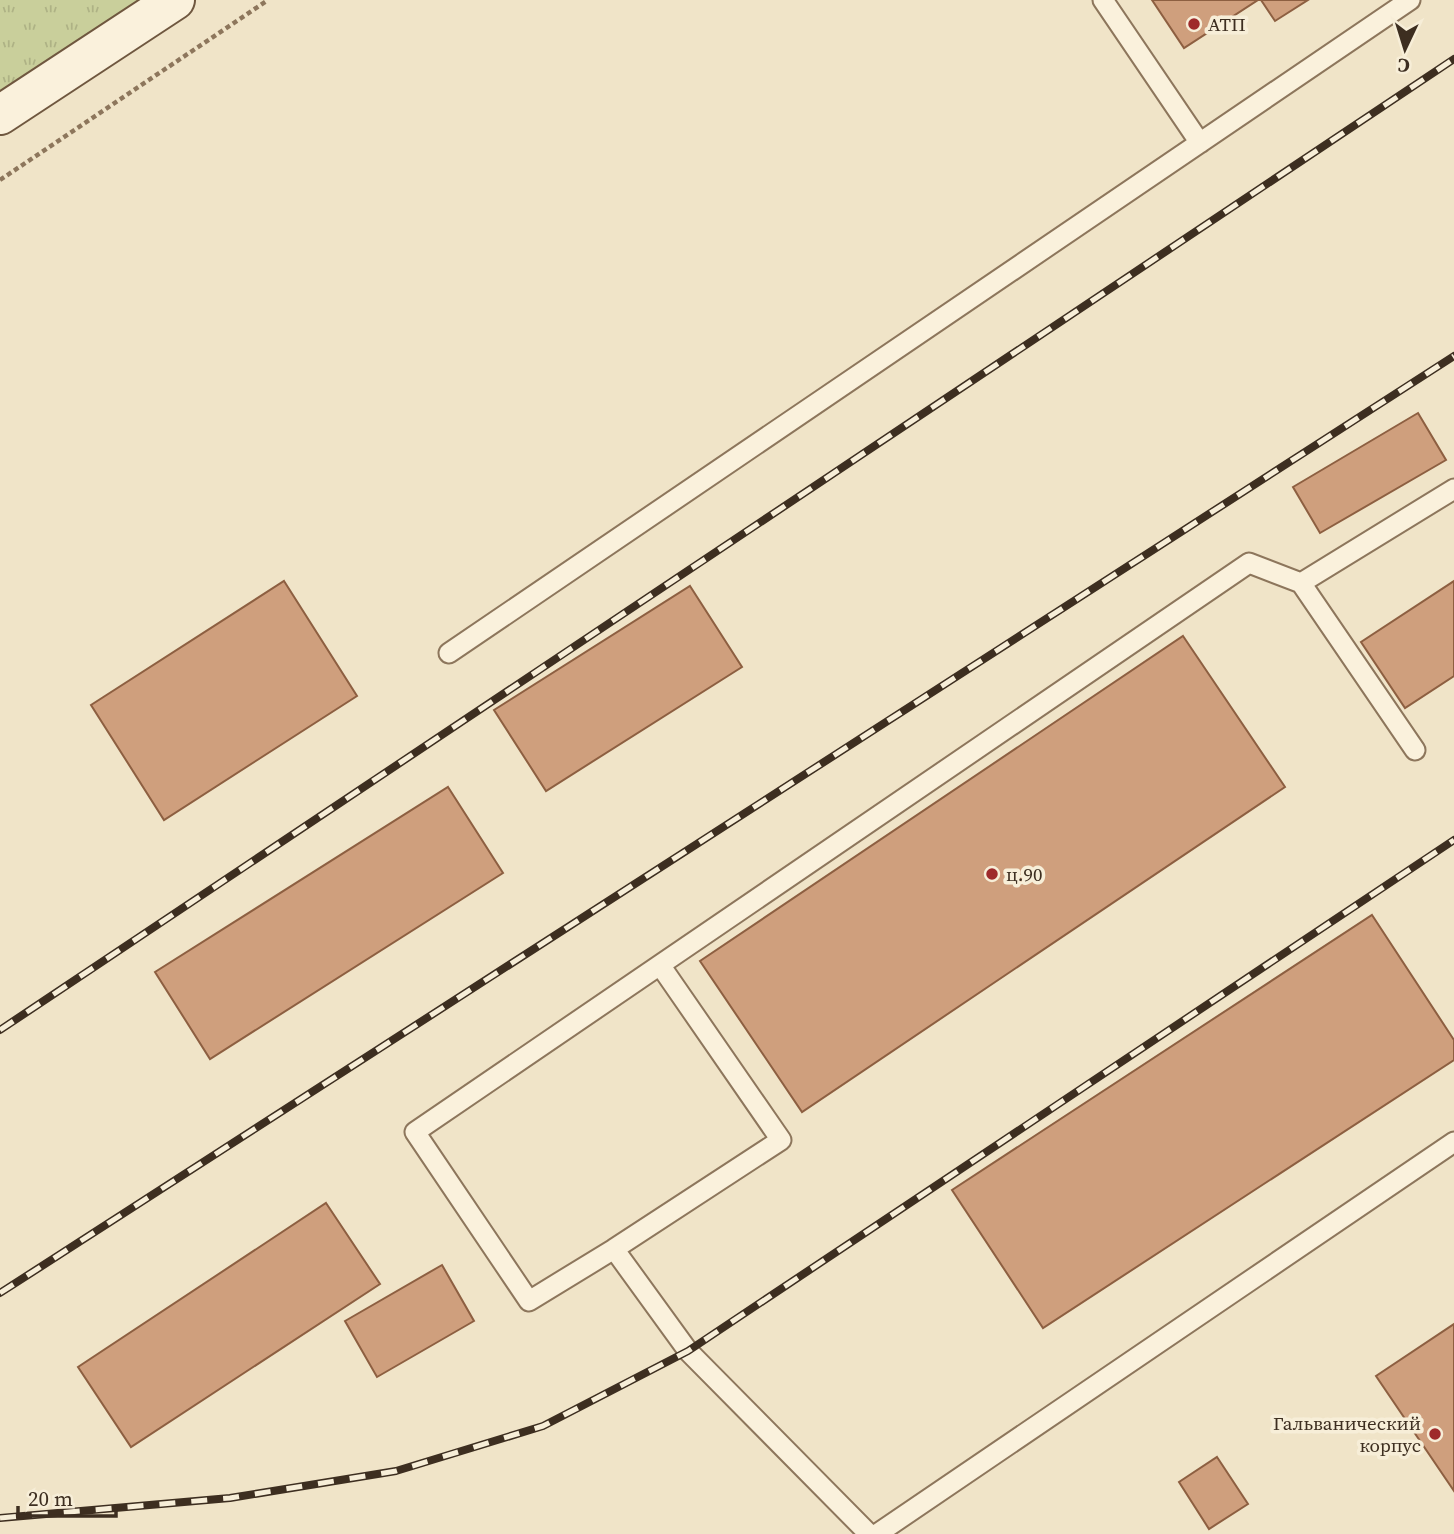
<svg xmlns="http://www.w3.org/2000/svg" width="1454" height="1534" font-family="'Source Serif 4',serif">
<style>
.grass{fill:url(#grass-tufts)}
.building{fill:#cf9f7d;stroke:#8d5f41;stroke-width:2}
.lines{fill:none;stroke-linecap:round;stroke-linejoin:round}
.lane-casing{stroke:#8d765c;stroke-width:23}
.secondary-casing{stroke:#6f573f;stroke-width:42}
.path{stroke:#8d765c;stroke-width:4.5;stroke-dasharray:5 3.5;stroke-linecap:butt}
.lane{stroke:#faf1dc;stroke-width:19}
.secondary{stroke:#faf1dc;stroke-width:38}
.rail-casing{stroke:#3d2e20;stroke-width:8}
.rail{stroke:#f7eed8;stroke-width:5;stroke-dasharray:16;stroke-linecap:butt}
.poi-dot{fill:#9e2a2b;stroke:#f7eed8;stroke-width:2.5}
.labels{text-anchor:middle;stroke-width:7;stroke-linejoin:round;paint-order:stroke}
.poi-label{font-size:19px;fill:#3d2e20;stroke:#f7eed8;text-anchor:start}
</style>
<defs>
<pattern id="grass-tufts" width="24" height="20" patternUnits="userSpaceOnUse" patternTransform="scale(1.75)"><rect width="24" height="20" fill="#c9cf9b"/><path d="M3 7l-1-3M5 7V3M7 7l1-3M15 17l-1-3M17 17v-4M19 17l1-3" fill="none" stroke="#aeb285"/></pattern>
</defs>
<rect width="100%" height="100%" fill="#f0e4c8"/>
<path class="grass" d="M0,0H153L0,101Z"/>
<path class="building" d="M1152,0H1258L1184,48Z
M1261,0H1308L1275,21Z
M1418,413L1446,460L1320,533L1293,487Z
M284,581L357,696L164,820L91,705Z
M1454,581V676L1405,708L1361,642Z
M690,586L742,667L546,791L494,710Z
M1183,636L1285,787L802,1112L700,961Z
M448,787L503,873L210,1059L155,972Z
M1372,915L1454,1040V1060L1043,1328L952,1190Z
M326,1203L380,1284L131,1447L78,1367Z
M442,1265L474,1321L377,1377L345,1321Z
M1454,1324V1491L1376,1376Z
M1217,1457L1248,1504L1209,1529L1179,1482Z"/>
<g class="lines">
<defs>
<path id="lane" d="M1103,0L1200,143
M1301,583L1415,750
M449,653L1410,0
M614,1249L781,1140L660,965
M869,1534L688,1351L614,1249L529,1301L415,1132L1249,563L1301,583L1454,489
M877,1534L1454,1142"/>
<path id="secondary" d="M0,115L175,0"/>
</defs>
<use href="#lane" class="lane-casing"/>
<use href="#secondary" class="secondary-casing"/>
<path class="path" d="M0,180L268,0"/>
<use href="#lane" class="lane"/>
<use href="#secondary" class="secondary"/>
<defs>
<path id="rail" d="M0,1030L1454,59
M0,1293L1454,356
M0,1518L230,1498L396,1471L543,1426L688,1351L1454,840"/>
</defs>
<use href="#rail" class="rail-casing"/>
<use href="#rail" class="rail"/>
</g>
<g class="poi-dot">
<circle cx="1194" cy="24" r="7"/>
<circle cx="992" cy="874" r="7"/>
<circle cx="1435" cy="1434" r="7"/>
</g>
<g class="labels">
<g class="poi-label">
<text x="1208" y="31">АТП</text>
<text x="1006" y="881">ц.90</text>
<text x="1421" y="1430" text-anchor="end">Гальванический<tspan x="1421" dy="22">корпус</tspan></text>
</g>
</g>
<g transform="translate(1405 49) rotate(184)" stroke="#f7eed8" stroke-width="5" paint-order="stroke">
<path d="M0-5L12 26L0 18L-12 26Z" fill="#3d2e20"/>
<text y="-10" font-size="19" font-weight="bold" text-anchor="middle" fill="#3d2e20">С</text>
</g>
<path d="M18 1506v10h98v-10" fill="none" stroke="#3d2e20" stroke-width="3.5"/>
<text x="28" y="1506" font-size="21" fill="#3d2e20" stroke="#f7eed8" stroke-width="5" paint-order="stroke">20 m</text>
</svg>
